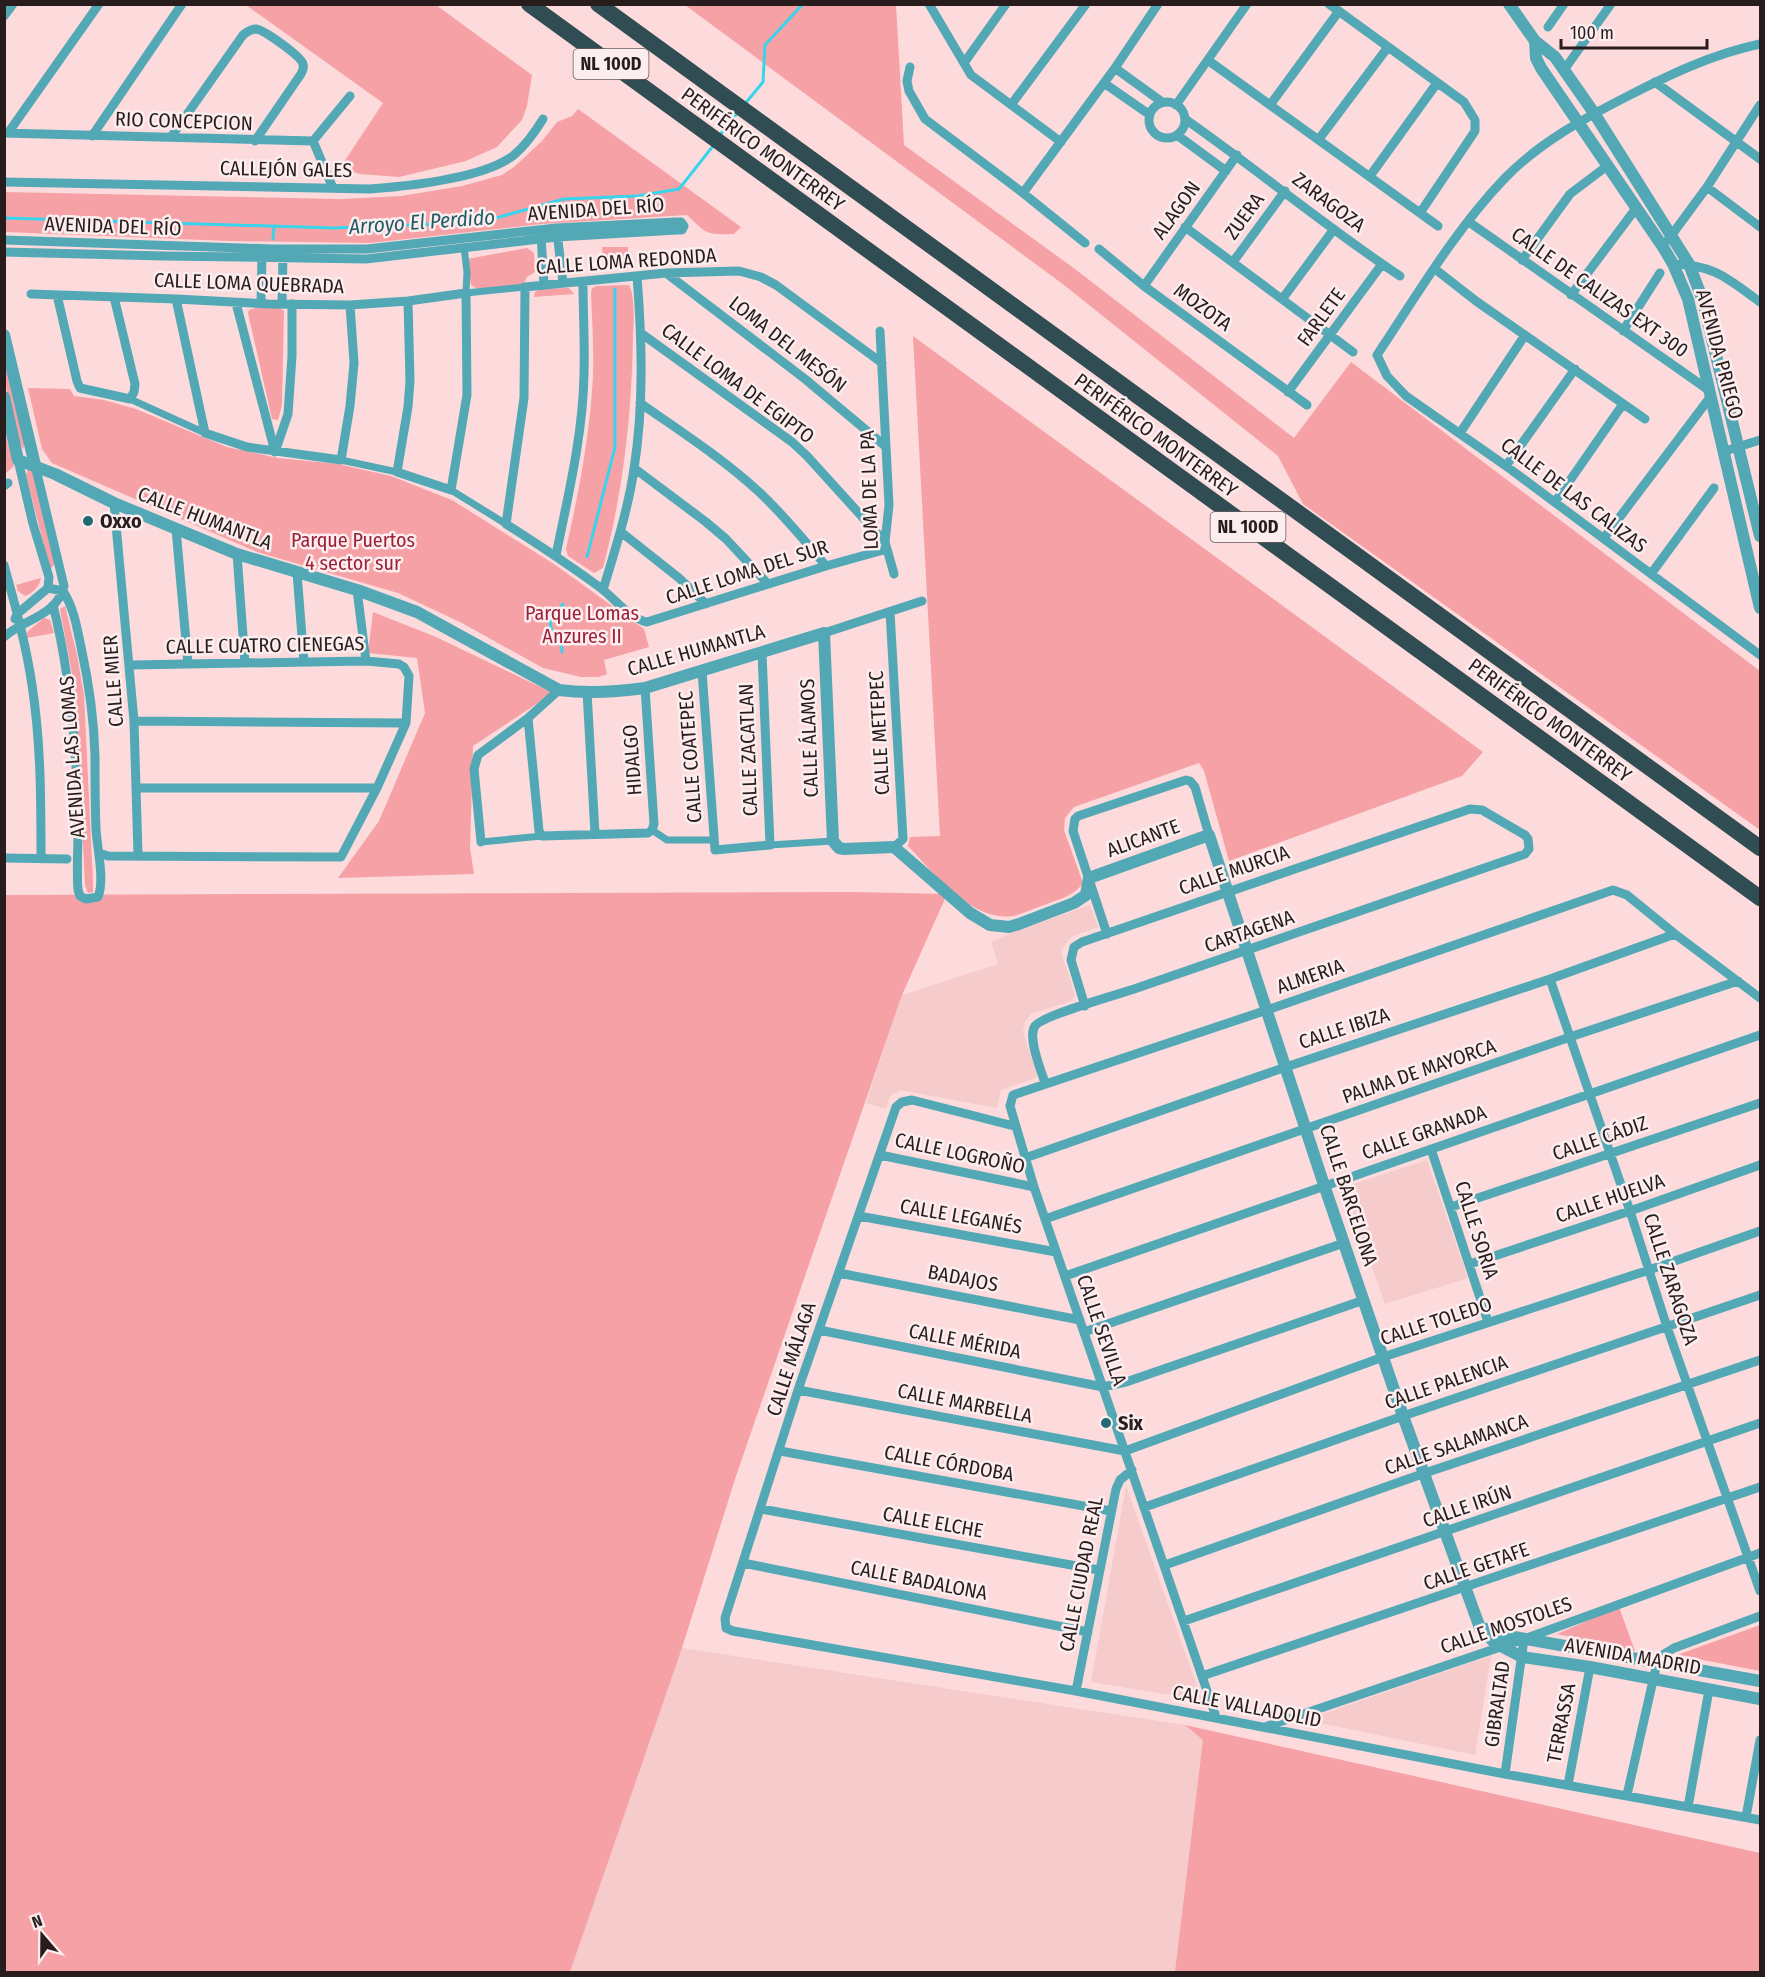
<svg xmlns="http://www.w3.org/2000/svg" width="1765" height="1977" font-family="'Fira Sans Condensed',sans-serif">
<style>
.built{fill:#f5cbcc}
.green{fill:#f5a1a6}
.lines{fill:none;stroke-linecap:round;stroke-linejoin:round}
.stream{stroke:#37d4eb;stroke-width:3}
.pedestrian{stroke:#53a8b6;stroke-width:7}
.minor{stroke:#53a8b6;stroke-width:9}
.tertiary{stroke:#53a8b6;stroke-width:12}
.motorway{stroke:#2f4d53;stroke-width:16}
.poi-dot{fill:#216a75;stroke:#fceeee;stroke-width:2}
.labels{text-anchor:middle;stroke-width:5;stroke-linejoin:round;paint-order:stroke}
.shield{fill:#fceeee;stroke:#685b5c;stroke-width:1.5}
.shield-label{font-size:18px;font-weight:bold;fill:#281c1d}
.street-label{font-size:20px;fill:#281c1d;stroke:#fceeee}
.poi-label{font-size:20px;font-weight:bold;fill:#281c1d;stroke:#fceeee;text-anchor:start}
.park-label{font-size:20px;fill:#9b2038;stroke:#fceeee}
.water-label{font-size:21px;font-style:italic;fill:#1e5b64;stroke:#fceeee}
</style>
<rect width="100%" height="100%" fill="#fddbdc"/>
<path class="built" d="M1090,905L1098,927L1071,937L1066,943L1061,952L1075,995L1071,1001L1031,1014L1025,1022L1023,1032L1038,1077L1001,1090L997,1108L900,1090L890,1096L886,1109L866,1103L902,995L998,964L991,942L1009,934Z
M1427,1160L1468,1278L1385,1304L1344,1187Z
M1126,1486L1202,1700L1091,1682Z
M682,1648L1185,1725L1203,1740L1199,1972H570Z
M1491,1656L1475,1755L1305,1720L1400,1687Z"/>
<path class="green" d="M246,5H436L532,75L527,106L522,120L497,147L466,161L399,177L360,174L340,168L383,103Z
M685,5H896L904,145L1075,269L1294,438L1351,362L1760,671V830L1303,504L1278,456L1064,285Z
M578,109L741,227L734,234C706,235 707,234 687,215L541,224L370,243L229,241L5,232V192L341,199L401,196L462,186L502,175L514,167L542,141L557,122L572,116Z
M602,247H628V269L604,270Z
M527,248L534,253L535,272L527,277L523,285L477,289L471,285L467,259Z
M629,285C635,295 634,323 633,335C632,414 623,492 603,568L594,573L568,556L566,549C579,492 590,434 593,376C594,348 592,320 591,293L592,288L597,286Z
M569,288L574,294L534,297L535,292L540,289Z
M255,308H280L284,311L282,405L278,420L272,419L248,313L249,310Z
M913,336L1483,752L1462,776L1229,861L1204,771L1199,763L1074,807L1065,818L1064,830L1083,883C1073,897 1059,899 1044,905C1034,908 1023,914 1013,916C971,922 934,873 908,846L910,837L940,836Z
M4,352L25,444L23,449L17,438L5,382Z
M28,388L70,389L74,396L104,400L136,409L227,447L278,458L338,464L391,476L452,500L554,564L644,629L649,647L604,660L607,674L599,677H581L543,668L460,622L398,593L257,552L52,463L42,449Z
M4,429L14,466L5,474H4Z
M28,469L32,470L55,564L51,568L49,565L26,475Z
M41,578C39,587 33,593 25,596L18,591L16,585Z
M65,606L77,655L84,695L93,881V892L88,893L85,885L76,695L60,609Z
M373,612L436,637L553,693L473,746L470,848L474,874L338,878L379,821L425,713L417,658L368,653Z
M44,618L50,620L54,633L27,638V632Z
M853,892L947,894L902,995L736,1476L682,1648L570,1972H5V895Z
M1619,1607L1635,1651L1557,1634Z
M1760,1625V1671L1677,1655Z
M1185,1725L1760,1853V1972H1175L1203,1740Z"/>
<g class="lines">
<path class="stream" d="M744,105L763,82L765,45L803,4
M720,135L738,112
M612,213V197
M4,218L334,228L431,224L496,218L564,199L637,196L679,189L713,146
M273,239L274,226
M587,557L615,447V289
M562,652C563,640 547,631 551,620C553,615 559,609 563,604"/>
<path class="pedestrian" d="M464,247L467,272L466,293L525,287
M130,399L205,433
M341,460L397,472
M451,490L506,524
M652,830L667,840H714
M481,842L542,836
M770,845L833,841"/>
<path class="minor" d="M929,4L971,75L1061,142
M1329,4L1464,102L1475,120V131L1420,213
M4,16L13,4
M1548,27L1564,4
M1760,44C1712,54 1669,75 1626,97C1583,119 1539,143 1505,178C1455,230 1417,295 1377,355L1387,376L1406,396L1506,466L1760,655
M1209,61L1438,226
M964,63L1006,4
M910,67L907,81L909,91L925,119L1023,193L1085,243
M1115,68L1162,102
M1564,70L1611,4
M1655,82L1760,159
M1104,83L1150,115
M1149 120a18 18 0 1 1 36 0a18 18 0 1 1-36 0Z
M1011,105L1086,4
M1176,105L1247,4
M1270,105L1339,11
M1185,119C1258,170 1326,227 1400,276
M4,133L313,141
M8,133L99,4
M1177,135L1226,171
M92,136L182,4
M171,137L243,35C247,32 250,29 256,29C264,30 301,56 303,64C304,68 303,70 301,74L255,141
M1319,139L1388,47
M313,141L350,96
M313,141L333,188
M1370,176L1437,83
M4,182L369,189C408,186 483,179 514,155C526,145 535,132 543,119
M1707,187L1760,227
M1023,193L1115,68L1158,4
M1469,222L1710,391
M1185,227L1353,352
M557,232L563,283
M541,235L544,285
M4,240L273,249H367L556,228L676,222H681L684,226L682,230H677L557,237L366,259L164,256L4,252
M1668,240L1707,187L1760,105
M1099,249L1144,286L1307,405
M1522,260L1570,194L1607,166
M1233,262L1285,191
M1673,264C1715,265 1728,279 1760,302
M1435,269L1476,301L1645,419
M666,273L805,379L885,446
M1144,286L1237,155
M31,294L176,299L269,304L350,305L408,301L466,293L467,395L451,490L397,472L408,407L410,381L408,301
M57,295L77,381L80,388L130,399L134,392L135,384L114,297
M1571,295L1637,207
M1283,298L1334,229
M176,299L205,433L247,447L341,460L350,406L354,363L350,305
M236,303L275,452
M261,303L262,254
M282,304L283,254
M880,331L889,505L885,542L894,574
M1623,331L1660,273
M642,334L792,442L807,456L885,542
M882,363L776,285L761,277L739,271L666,273L525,287L524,398L506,524C539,545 571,566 602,589C615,599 630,619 647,622L826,566L887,549
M1288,392L1382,264
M640,403C680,431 722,458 758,491C783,514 804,540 826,566
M1460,433L1525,335
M1725,451L1760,440
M275,452L288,414L292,356V304
M18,460L33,524L49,577L48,588
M1506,466L1575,369
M634,468L706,522L726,539L768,584
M4,486L8,483
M1555,502L1623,404
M114,503L134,721L138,855
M176,529L188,664
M621,532L679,578L706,604
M1604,538L1711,396
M237,554L245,663
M556,555C568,496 583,435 584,374C585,343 583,313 583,282
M4,565C15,605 26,644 32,685C41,743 41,801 41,859
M297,573L304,662
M1651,574L1714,488
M48,588L63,591C74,608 77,628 81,647C89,683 94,719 95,756C95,780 95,805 96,829C97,848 105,880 98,897L86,899L80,896L78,890C76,864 79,837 78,811C76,741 70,673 53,605
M357,590L366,661
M603,590C615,550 628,510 634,469C644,405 642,340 637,276
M890,612L903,839L894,847
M15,619L17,614L48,588
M824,633L922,601
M4,637C24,619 57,616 64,586L35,465
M702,671L715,850L770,845L762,653
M587,692L595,833
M528,718L539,831L542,836L648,833L652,830L654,824L645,688
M134,721L406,723
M137,788H377
M481,842L474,769L478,755L528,718L559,690
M99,853L108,856L341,857L377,788L406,723L409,676L404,667L399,664L366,661L131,665
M4,858L67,859
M1107,934L1073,831L1075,819L1078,816L1186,780L1190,781L1195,787L1209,835
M1550,979L1630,1211L1667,1327L1760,1591
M1045,1083C1041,1070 1027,1037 1035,1026C1043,1015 1120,994 1137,988C1267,944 1396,899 1525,854L1529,849L1528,839L1525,835L1482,810L1470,809L1082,942L1074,947L1071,960L1085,1006
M1014,1126L912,1100L902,1102L896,1107L798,1390L725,1618L726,1628L733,1631L1076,1691L1505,1774L1760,1820
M1431,1149L1488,1322
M880,1155L1034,1187
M1025,1158L1286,1067L1550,979L1675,934
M1451,1207L1760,1103
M859,1216L1056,1252
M1045,1219L1570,1037L1738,981
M1470,1264L1630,1211L1760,1165
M839,1273L1080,1320
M1065,1276L1760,1035
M819,1330L1103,1387L1126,1382L1364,1300
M1084,1332L1344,1243
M798,1390L1125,1451L1383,1357L1649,1270L1760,1231
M780,1451L1111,1511
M1145,1507L1403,1416L1760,1295
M761,1509L1099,1570
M743,1563L1088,1632
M1165,1565L1425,1473L1760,1360
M1184,1621L1760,1423
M1202,1676L1760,1487
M1076,1691L1116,1489L1120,1480L1132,1470
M1216,1717L1034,1187L1010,1106L1013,1095L1267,1010L1613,890L1627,895L1675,934L1760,998
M1265,1727L1524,1639L1760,1553
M1505,1774L1524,1639
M1568,1785L1590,1667
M1627,1795L1657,1663L1664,1654L1674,1648L1760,1616
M1688,1807L1709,1690
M1746,1817L1760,1740"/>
<path class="tertiary" d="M1509,4L1535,41L1555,57L1594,113L1689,264L1702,298L1760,536
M1535,41L1536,58L1541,68L1663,247L1673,264L1688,299L1760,608
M4,335L35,465
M4,397L18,460L55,474L114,503L237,554L357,590L417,612L559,690C588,694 616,692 645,688L824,633L833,841L839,848L844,849L894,847L970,913L990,925L1009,927L1019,924L1074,903L1086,895L1089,878L1209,835L1324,1185L1403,1416L1480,1628L1495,1643L1522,1657L1590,1667L1760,1699
M1482,1628L1509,1636L1760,1681"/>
<path class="motorway" d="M529,4L1760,898
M598,4L1760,848"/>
</g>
<g class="poi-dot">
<circle cx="88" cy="521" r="6"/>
<circle cx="1106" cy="1423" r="6"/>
</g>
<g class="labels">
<g class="shield">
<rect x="573.5" y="49" width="75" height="30" rx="4.5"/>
<rect x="1210.5" y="512" width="75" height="30" rx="4.5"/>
</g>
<g class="shield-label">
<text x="611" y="70">NL 100D</text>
<text x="1248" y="533">NL 100D</text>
</g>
<g class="street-label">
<text transform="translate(184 121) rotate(2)" y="7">RIO CONCEPCION</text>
<text transform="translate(763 149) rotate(36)" y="7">PERIFÉRICO MONTERREY</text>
<text transform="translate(286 169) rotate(1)" y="7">CALLEJÓN GALES</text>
<text transform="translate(1329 202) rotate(37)" y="7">ZARAGOZA</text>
<text transform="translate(596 209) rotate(-4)" y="7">AVENIDA DEL RÍO</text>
<text transform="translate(1176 210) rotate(-54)" y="7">ALAGON</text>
<text transform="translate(1244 216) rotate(-54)" y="7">ZUERA</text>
<text transform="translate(113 226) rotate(2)" y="7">AVENIDA DEL RÍO</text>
<text transform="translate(626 261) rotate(-4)" y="7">CALLE LOMA REDONDA</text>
<text transform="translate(249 283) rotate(2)" y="7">CALLE LOMA QUEBRADA</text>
<text transform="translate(1600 292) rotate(35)" y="7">CALLE DE CALIZAS EXT 300</text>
<text transform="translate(1203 307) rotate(36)" y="7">MOZOTA</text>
<text transform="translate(1321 317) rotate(-54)" y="7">FARLETE</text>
<text transform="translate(788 344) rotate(38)" y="7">LOMA DEL MESÓN</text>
<text transform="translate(1720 354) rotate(75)" y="7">AVENIDA PRIEGO</text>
<text transform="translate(738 383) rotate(37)" y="7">CALLE LOMA DE EGIPTO</text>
<text transform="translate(1156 435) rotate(36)" y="7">PERIFÉRICO MONTERREY</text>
<text transform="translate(869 490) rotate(-92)" y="7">LOMA DE LA PA</text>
<text transform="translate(1574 495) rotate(37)" y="7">CALLE DE LAS CALIZAS</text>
<text transform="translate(205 518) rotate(21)" y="7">CALLE HUMANTLA</text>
<text transform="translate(747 572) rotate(-18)" y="7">CALLE LOMA DEL SUR</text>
<text transform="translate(265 645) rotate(-1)" y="7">CALLE CUATRO CIENEGAS</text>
<text transform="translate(696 650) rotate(-16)" y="7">CALLE HUMANTLA</text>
<text transform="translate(113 681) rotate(-94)" y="7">CALLE MIER</text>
<text transform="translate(1550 720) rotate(36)" y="7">PERIFÉRICO MONTERREY</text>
<text transform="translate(879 733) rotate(-93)" y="7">CALLE METEPEC</text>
<text transform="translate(809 738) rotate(-92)" y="7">CALLE ÁLAMOS</text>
<text transform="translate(748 750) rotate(-92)" y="7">CALLE ZACATLAN</text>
<text transform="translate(72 757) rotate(-94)" y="7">AVENIDA LAS LOMAS</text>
<text transform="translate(690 757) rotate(-94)" y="7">CALLE COATEPEC</text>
<text transform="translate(632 760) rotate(-94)" y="7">HIDALGO</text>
<text transform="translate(1143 838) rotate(-20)" y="7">ALICANTE</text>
<text transform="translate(1234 870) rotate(-19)" y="7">CALLE MURCIA</text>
<text transform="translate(1249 931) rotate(-19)" y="7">CARTAGENA</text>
<text transform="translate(1310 976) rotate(-19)" y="7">ALMERIA</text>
<text transform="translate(1344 1028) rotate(-18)" y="7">CALLE IBIZA</text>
<text transform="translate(1419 1071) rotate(-19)" y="7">PALMA DE MAYORCA</text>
<text transform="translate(1424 1132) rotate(-19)" y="7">CALLE GRANADA</text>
<text transform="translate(1600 1138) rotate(-19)" y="7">CALLE CÁDIZ</text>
<text transform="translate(960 1153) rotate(12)" y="7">CALLE LOGROÑO</text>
<text transform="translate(1349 1195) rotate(72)" y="7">CALLE BARCELONA</text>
<text transform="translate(1610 1198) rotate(-19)" y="7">CALLE HUELVA</text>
<text transform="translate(961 1216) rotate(10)" y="7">CALLE LEGANÉS</text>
<text transform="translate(1477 1230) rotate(72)" y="7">CALLE SORIA</text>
<text transform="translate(963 1278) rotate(11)" y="7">BADAJOS</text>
<text transform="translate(1671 1279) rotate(72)" y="7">CALLE ZARAGOZA</text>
<text transform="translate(1436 1321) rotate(-18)" y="7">CALLE TOLEDO</text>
<text transform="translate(1102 1330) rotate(71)" y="7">CALLE SEVILLA</text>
<text transform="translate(965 1341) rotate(11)" y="7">CALLE MÉRIDA</text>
<text transform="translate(791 1359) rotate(-72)" y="7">CALLE MÁLAGA</text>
<text transform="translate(1446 1382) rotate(-19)" y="7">CALLE PALENCIA</text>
<text transform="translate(965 1403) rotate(11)" y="7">CALLE MARBELLA</text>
<text transform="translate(1456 1444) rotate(-19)" y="7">CALLE SALAMANCA</text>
<text transform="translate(949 1463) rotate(10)" y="7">CALLE CÓRDOBA</text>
<text transform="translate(1467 1506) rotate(-19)" y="7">CALLE IRÚN</text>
<text transform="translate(933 1522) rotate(10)" y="7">CALLE ELCHE</text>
<text transform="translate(1476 1566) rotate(-19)" y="7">CALLE GETAFE</text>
<text transform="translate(1081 1574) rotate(-79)" y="7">CALLE CIUDAD REAL</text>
<text transform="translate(919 1580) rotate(11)" y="7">CALLE BADALONA</text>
<text transform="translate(1506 1625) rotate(-19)" y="7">CALLE MOSTOLES</text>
<text transform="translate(1633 1656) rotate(10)" y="7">AVENIDA MADRID</text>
<text transform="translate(1497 1704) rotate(-82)" y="7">GIBRALTAD</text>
<text transform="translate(1247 1706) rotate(11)" y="7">CALLE VALLADOLID</text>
<text transform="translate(1561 1723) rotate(-79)" y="7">TERRASSA</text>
</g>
<g class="poi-label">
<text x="100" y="528">Oxxo</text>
<text x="1118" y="1430">Six</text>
</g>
<g class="park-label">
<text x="353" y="547">Parque Puertos<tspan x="353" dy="23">4 sector sur</tspan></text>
<text x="582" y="620">Parque Lomas<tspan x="582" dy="23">Anzures II</tspan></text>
</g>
<g class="water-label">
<text transform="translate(422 222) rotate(-4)" y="7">Arroyo El Perdido</text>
</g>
</g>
<rect width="1765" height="1977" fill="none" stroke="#281c1d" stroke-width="12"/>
<g transform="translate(42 1935) rotate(340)" stroke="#fceeee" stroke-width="4.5" paint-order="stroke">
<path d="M0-4.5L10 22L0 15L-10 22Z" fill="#281c1d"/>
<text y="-9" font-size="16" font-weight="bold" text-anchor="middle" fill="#281c1d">N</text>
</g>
<path d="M1561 39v9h146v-9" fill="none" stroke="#281c1d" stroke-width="3"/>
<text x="1570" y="39" font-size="18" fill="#281c1d" stroke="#fceeee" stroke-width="4.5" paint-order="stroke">100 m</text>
</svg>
